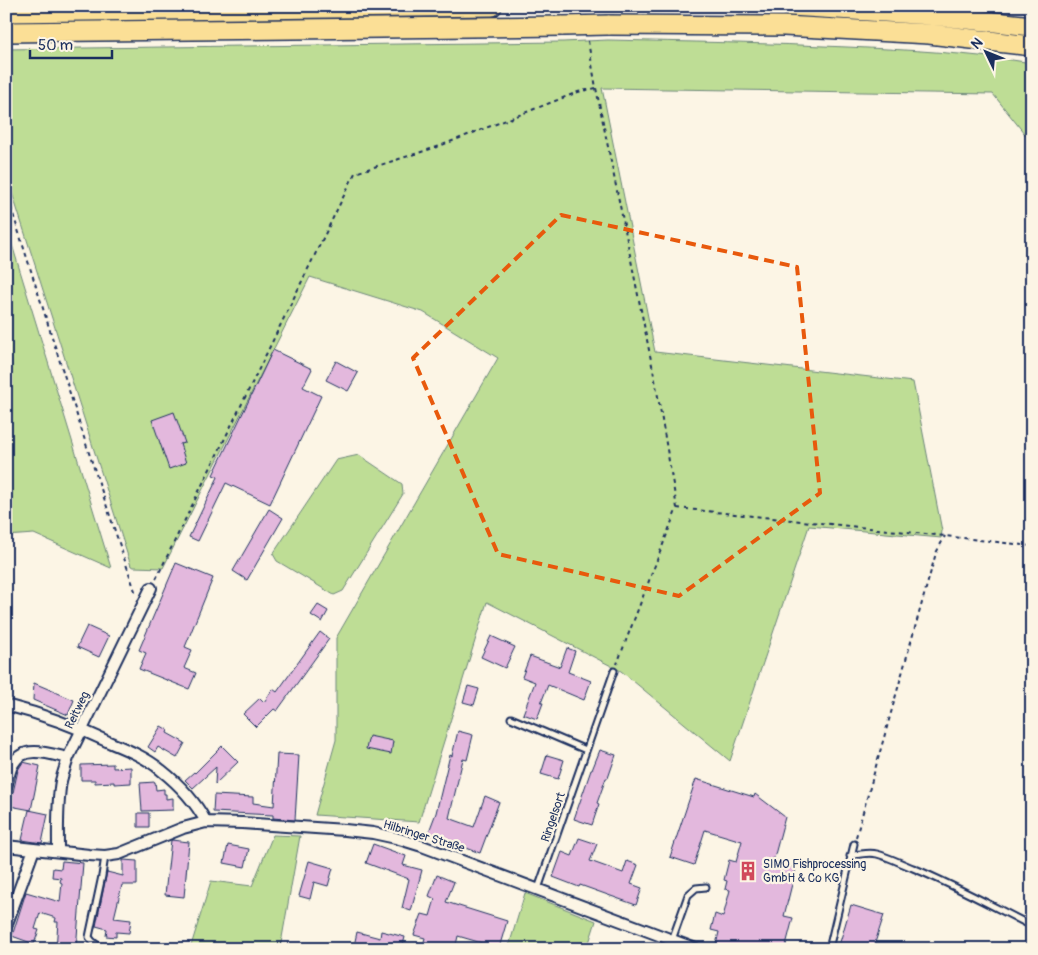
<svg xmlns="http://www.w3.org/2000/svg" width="1038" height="955" font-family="Pangolin,sans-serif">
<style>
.green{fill:#bedd95;stroke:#6c867a}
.building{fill:#e3b8dd;stroke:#1b2f5e}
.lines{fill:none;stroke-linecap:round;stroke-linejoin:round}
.service-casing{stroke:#1b2f5e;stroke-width:9}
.minor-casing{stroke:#1b2f5e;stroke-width:14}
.motorway-casing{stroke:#1b2f5e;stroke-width:22}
.path{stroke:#1b2f5e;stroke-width:2;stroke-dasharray:4 4;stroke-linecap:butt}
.service{stroke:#fcf5e5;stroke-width:5}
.minor{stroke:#fcf5e5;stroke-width:10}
.motorway{stroke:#fbdf96;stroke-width:19}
.motorway-bridge-casing{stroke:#1b2f5e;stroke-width:22;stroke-linecap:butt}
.motorway-bridge{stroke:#fbdf96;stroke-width:19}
.marked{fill:none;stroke:#e8590c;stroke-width:4;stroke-dasharray:10 6;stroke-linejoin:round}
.labels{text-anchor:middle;stroke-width:4.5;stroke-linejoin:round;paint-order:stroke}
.street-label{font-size:12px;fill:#1b2f5e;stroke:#fcf5e5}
.poi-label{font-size:12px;fill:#1b2f5e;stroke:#fcf5e5;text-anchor:start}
</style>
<rect width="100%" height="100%" fill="#fcf5e5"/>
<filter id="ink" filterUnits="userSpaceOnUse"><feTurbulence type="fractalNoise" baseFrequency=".02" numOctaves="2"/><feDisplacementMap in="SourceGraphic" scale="10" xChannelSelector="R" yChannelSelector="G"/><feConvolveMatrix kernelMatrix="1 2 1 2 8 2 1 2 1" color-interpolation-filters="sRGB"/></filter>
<g filter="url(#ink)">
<path class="green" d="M608,40C688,42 767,43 847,47C909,50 971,53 1032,63V143L993,94L602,88L655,352L913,382L942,531L941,538L809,526L730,761L621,671L487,602L419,822L315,815L336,740V638L498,358L423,312L310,277L163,568L134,567L131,566L6,174V49L563,42Z
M6,225L111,568L34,534L6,536Z
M359,455L402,484L403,494L343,591L334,595L277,561L273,554L336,460Z
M273,835L300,836L280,949H190L211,881L252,886Z
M525,893L596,921L587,949H508Z"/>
<path class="building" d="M273,350L312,369L303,387L321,396L270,504L226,483L198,541L189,537L218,477L213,475Z
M336,361L358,373L348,391L326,380Z
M174,412L185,443L180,444L186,463L169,469L152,420Z
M269,509L283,518L247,580L233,571Z
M176,563L213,578L185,647L192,650L184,668L196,673L189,689L139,669L146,653L139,650Z
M318,605L328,611L322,622L311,615Z
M87,626L109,636L99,657L77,647Z
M320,632L329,639L277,711L274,709L256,727L243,714L260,698L264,702L273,689L277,692Z
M491,636L515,647L505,668L481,657Z
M567,648L575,651L568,672L591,681L584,700L548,685L541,703H543L537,719L523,714L535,682L522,677L530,656L560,667Z
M34,683L74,700L68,715L33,700Z
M468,686L479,689L474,705L463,702Z
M161,726L168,730L167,733L185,743L177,758L158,747L155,752L148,747Z
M458,731L473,735L467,760L463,759L449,818L474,827L485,796L499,802L480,853L428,834L436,813L450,755L452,756Z
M369,736L393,741L391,754L366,749Z
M222,746L238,762L215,784L216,767L193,788L185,780L194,772L195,773Z
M600,750L616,755L608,778H606L597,803L599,804L592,825L574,819L591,770H592Z
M277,754L299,755L295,820L273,818V815L213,812L214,795L253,797V803L274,806Z
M547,755L564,760L558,779L541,774Z
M23,762L40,766L31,810L10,806L18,770Z
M113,764V768L131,767V783L114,784V782L95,783V780H81V765Z
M696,779L754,797L755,794L785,817L773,862L796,868L784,916L793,918L785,949H715L719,932L711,930L715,914L723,917L730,890L725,889L727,881L724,880L729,860L736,862L742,841L705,830L694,865L670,857Z
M155,782L156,790L164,789V794H166V799L173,798V810L142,811L140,783Z
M29,810L48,814L42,843L22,840Z
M138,813H149V827H138Z
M579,838L597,844L590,861L623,873L627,861L638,865L631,884L642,888L636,905L580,885L579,887L553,877L562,852L572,856Z
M171,840L189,842L184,897L165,895Z
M373,844L406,856L403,865L422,870L411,911L402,908L409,879L366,863Z
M228,845L249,849L245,867L224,863Z
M123,860L137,861V885H122L114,918L131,920L129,933L116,932V937L106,936L107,929L96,926L107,872L123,876Z
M62,861L83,863L76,949H56L58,922H55L56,918L40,913L35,929L39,930L34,944L12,936L26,892L60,902L62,883L60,882L61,878L52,877L53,868L61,869Z
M309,861L333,868L328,886L314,882L310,899L299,896Z
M437,875L454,882L446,902L507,921L499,948L458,936L455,949H422L425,938L414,935L422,914L430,916L435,899L429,896Z
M851,905L884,915L873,949H838Z
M381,931L405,937L402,949H386L377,947V949H364L354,946L357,932L380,938Z"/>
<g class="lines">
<defs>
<path id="service" d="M511,718L586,750
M850,856C859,854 869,852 877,854C889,857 902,864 913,868C954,885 992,906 1032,926
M538,889L614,671
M672,940L688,895L696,888L706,887
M97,945L92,941L89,937L102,876L105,856
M829,949L854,844"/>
<path id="minor" d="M6,705C42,714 77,727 111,743C128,750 147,758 161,770C180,785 195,801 206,822
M6,787C8,780 9,771 13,764C23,744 51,754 68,758
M6,846L89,855L105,856L119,854L183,828L206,822L242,823L345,830L373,833L396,838L422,846L696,949
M58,851C58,828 57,804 61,781C63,773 66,765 68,758L151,588
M6,926L34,849"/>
<path id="motorway" d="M791,6L931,15L1032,26
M6,12L492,6
M608,25L784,26L929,34L1032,46
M6,32L563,26"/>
</defs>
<use href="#service" class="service-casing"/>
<use href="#minor" class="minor-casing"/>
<use href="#motorway" class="motorway-casing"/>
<path class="path" d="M584,6V11
M588,41L596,88L627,240L656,385L677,508L617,664
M6,192L87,447L136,594
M677,508L945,536L1032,546
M156,579L355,173L437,147L578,92L596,88
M856,837L936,553L945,536"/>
<use href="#service" class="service"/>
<use href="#minor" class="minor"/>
<use href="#motorway" class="motorway"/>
<defs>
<path id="motorway-bridge" d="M563,26L608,25"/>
</defs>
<use href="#motorway-bridge" class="motorway-bridge-casing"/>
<use href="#motorway-bridge" class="motorway-bridge"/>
</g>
</g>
<path class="marked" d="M561,215L797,267L820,493L679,596L498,554L413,358Z"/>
<defs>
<symbol id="building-bare" viewBox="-9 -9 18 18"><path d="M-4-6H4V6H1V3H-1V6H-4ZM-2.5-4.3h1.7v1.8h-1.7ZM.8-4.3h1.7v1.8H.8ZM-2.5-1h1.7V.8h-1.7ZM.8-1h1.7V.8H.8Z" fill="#d1495b" stroke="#fcf5e5" stroke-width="2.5" paint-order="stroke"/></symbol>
</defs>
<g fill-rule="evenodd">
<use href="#building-bare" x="734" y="857" width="28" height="28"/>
</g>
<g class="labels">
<g class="street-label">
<text transform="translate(77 710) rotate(-64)" y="4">Reitweg</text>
<text transform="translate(553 817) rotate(-71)" y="4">Ringelsort</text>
<text transform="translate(424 836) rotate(17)" y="4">Hilbringer Straße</text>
</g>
<g class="poi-label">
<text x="763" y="868">SIMO Fishprocessing<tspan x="763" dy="14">GmbH &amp; Co KG</tspan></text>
</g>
</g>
<rect width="1038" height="955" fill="none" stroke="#fcf5e5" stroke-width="25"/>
<rect x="12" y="12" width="1013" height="930" fill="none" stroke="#1b2f5e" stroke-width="2" filter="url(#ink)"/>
<g transform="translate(986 52) rotate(313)" stroke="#fcf5e5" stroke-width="4" paint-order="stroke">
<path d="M0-4L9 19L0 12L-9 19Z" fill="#1b2f5e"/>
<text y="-8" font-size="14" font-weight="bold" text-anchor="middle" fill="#1b2f5e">N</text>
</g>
<path d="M30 50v8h82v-8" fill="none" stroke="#1b2f5e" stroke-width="2.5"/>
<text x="38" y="50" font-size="15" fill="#1b2f5e" stroke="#fcf5e5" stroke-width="4" paint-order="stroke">50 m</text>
</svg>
